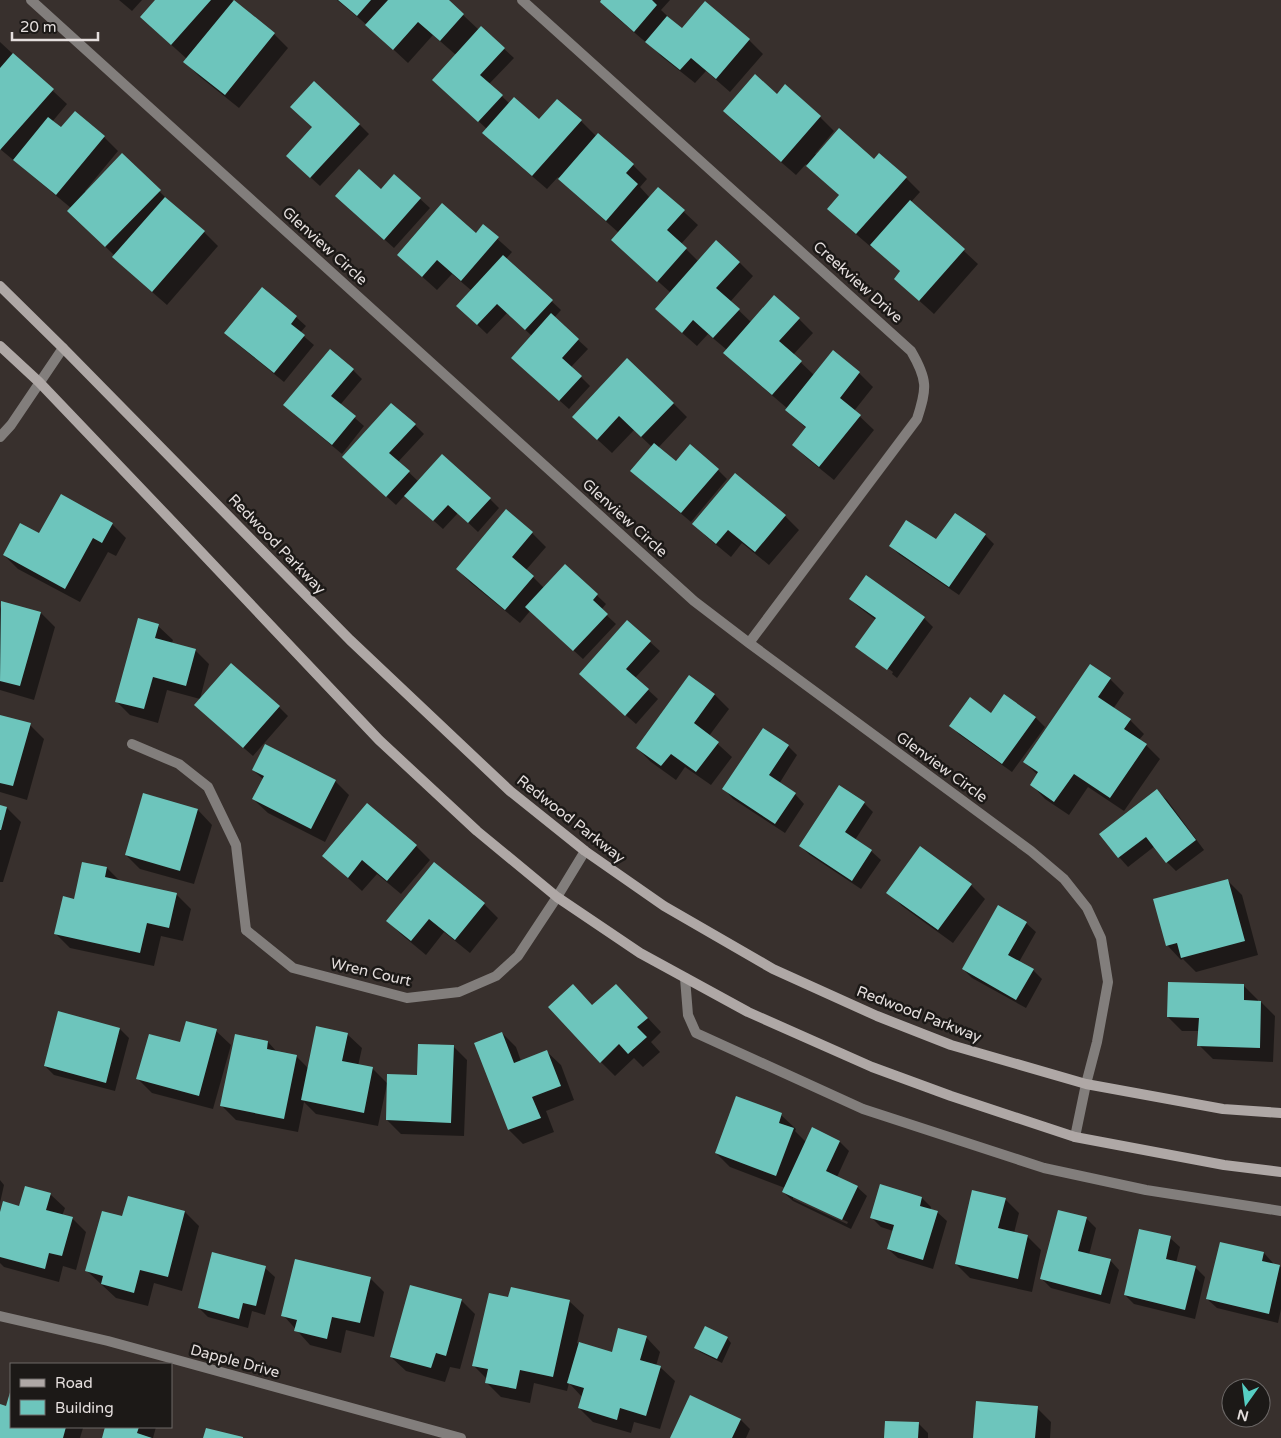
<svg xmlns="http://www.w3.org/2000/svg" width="1281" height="1438" font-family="'Varela Round',sans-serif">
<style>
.shadow{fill:#0007;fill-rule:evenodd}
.building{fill:#6dc5bc}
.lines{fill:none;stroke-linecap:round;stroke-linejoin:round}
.lane{stroke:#827e7c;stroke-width:10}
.street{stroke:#827e7c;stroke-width:10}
.secondary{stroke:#afa8a6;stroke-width:10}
.labels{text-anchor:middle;stroke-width:5;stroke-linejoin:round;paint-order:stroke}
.street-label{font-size:15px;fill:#e5dfde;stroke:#1c1917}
</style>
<rect width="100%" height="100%" fill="#38302d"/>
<path class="shadow" d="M119,0H142L132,11Z
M157,0H232L274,34L288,48L239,108L199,76L185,62L187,59L156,31Z
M337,0H447L479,30L481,28L514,58L489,84L510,104L539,121H581L596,136L633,165L647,179L640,187L650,198L658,188L698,225L681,244L699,262H739L753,276L730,302L752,323L799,319L813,333L793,355L814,375L833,352L859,373L873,387L854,411L874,430L834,480L808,459L793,445L807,429L787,410L788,409L739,367L725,353L727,350L708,334L697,346L671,323V293L612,240L619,233L574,193L558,177L547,189L498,147L484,133L487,129L443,89L456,55L433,35L408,63L367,25Z
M603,0H670L661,10L682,30L749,40L763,54L730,92L706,71L695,83L661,56L650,44L649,45L615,16L601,2Z
M0,42L67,104L52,122L61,129L104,137L118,151L85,191L86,192L122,154L173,205L204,232L218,246L167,305L128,271L114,257L115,256L83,225L71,208L0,149Z
M777,95L820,117L834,131L815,154L817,155L874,161L906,178L920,192L911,202L978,264L934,314L895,279L901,272L873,245L871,247L843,223L840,196L806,164L796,175L738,125L724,111Z
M359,124L369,134L320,186L297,165Z
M394,175L430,208L394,248L346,205L381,190Z
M483,226L512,252L506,259L561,310L554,318L588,349L571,367L590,386L569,409L522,367L532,336L507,313L487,334L467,315L472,291L452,274L437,290L398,255L476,235Z
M262,289L296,317L306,326L300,333L314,345L284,382L235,342L226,333Z
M353,370L362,379L340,405L364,426L342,454L294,414Z
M673,403L687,417L658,448L676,463L718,470L727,479L691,522L641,480L632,471L652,447L634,430L612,453L573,417Z
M415,425L424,434L398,462L419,482L490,499L499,508L478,532L458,513L443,529L405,495L396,505L353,466Z
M785,516L799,530L769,565L742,543L731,557L708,538L694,524Z
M112,524L126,538L116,556L108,552L80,602L18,569L4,555L39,535Z
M532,533L546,547L526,570L544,588L565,565L606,604L601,610L616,624L583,659L530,611L520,623L471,583L457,569Z
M985,535L994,544L959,595L900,555L890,546Z
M850,599L924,618L933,627L897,678L892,674L893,672L866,653V655L857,647L876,620L860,608Z
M2,602L41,613L55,627L34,700L0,690V609Z
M158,626L173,640L172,643L195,650L209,664L200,699L167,690L158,723L130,715L116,701Z
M650,642L660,651L635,678L658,699L636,724L589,683Z
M1090,665L1110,679L1124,693L1113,709L1130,720L1144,734L1139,740L1146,745L1160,759L1124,811L1088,787L1069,815L1045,799L1031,784L1038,775L1024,762Z
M690,677L715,695L729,709L709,736L732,757L711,785L685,767L676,780L651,762L637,748Z
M279,707L288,716L253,756L205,714Z
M991,714L1035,717L1045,727L1012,772L960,735L951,726Z
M0,716L30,725L44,739L27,800L0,792Z
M788,746L797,755L779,784L795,794L804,804L785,833L733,799L724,789Z
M253,770L335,781L349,795L325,842L268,813L253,799L264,780Z
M1157,791L1167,800L1204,850L1176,871L1167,862L1155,846L1128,867L1119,857Z
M143,795L198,810L212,825L194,884L140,869L126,855Z
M864,803L873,812L855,840L871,851L881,860L861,889L810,855L800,846Z
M367,805L416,846L430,860L401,894L377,874L362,891L324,856Z
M0,806L7,808L21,822L3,882H0Z
M83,863L107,868L121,882L177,895L191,909L183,941L161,936L154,966L70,948L56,934L75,901Z
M1228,881L1242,895L1258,955L1196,972L1183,959L1181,960L1167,945Z
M971,885L985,899L953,943L902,906L888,892Z
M484,904L498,918L470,953L444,932L426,955L402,935L388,921Z
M1026,923L1036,932L1019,962L1033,970L1042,979L1026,1008L972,978L963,969Z
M1244,986L1258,1000V1002H1261L1275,1016L1273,1062L1213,1059L1199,1045V1031H1182L1168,1017Z
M630,999L661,1032L651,1042L660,1052L643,1067L634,1058L615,1076L601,1062L593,1006Z
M59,1013L120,1029L129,1038L115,1091L54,1075L45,1066Z
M216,1031L231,1045L213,1109L152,1093L138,1079L181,1044Z
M502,1033L516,1047L521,1061L546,1051L561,1065L574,1100L546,1111L554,1132L523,1144L509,1130L476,1043Z
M347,1034L362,1048L358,1066L373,1069L388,1084L418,1076L453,1046L467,1060L464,1136L401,1134L387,1120L388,1084H387L378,1126L316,1114L304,1102L298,1132L236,1120L221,1105L268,1042L278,1053L297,1057L308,1068Z
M781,1115L796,1129L795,1131L807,1143L813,1129L840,1142L849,1151L837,1177L857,1187L867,1196L851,1229L793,1201L783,1192L785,1188L730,1167L716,1153ZM793,1196L848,1222L847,1224L793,1199Z
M0,1180L4,1185L0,1203Z
M50,1194L65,1208L62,1216L72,1218L86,1232L76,1270L63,1266L59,1282L4,1267L0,1263V1217Z
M922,1198L931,1207L930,1210L937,1212L947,1221L933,1269L898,1258L888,1249L893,1231L881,1227L871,1217Z
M1005,1199L1019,1213L1014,1233L1027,1236L1041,1250L1032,1292L970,1278L956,1264Z
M185,1212L199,1226L182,1291L154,1283L148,1306L116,1298L87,1271L123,1218Z
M1086,1218L1096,1228L1089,1255L1110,1260L1119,1270L1110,1304L1051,1288L1041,1278Z
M1170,1238L1180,1247L1176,1263L1195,1267L1205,1277L1195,1319L1134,1304L1125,1295Z
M1264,1253L1273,1263V1264L1281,1267V1309L1278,1323L1217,1308L1207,1299Z
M265,1268L275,1277L265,1315L252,1311L248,1328L208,1317L199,1308Z
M370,1278L384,1292L374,1337L346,1330L341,1353L310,1345L283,1315Z
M509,1299L569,1301L584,1315L577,1343L612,1353L646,1337L660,1352L656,1366L660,1367L675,1381L660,1429L634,1422L631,1433L593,1422L579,1408L582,1397L569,1383L567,1391L534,1383L530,1403L501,1397L486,1382L487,1379L474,1366Z
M461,1300L475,1314L460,1369L450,1367L445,1382L406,1371L391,1357Z
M727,1338L731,1343L722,1363L700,1352L696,1348Z
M11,1391V1427H81L83,1428L80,1438H0V1406L7,1408Z
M1037,1408L1051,1422L1050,1438H974Z
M741,1420L750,1429L746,1438H672Z
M919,1424L928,1433V1438H885Z
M107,1427H156L153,1438H104Z"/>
<path class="building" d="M155,0H211L171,45L140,17Z
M234,0L275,33L225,95L183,62Z
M338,0H371L357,16Z
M388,0H449L464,14L440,41L418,22L393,50L365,25Z
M601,0H652L657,5L634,32L600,2Z
M705,1L750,39L716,79L691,58L680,70L645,42L667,16L682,28Z
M481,26L505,48L480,75L503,95L478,122L432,80Z
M13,53L54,89L0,150V68Z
M755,74L777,94L785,84L821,116L781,162L723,111Z
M314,81L360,124L310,178L286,156L312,127L290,107Z
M514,97L539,119L557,99L582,120L532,176L482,133Z
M75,111L105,136L56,195L13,160L48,117L61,127Z
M839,128L874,159L879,153L907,177L856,234L827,209L839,195L806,166Z
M598,133L634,164L626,173L638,184L606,221L558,179Z
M122,153L161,190L105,247L67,211Z
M359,169L381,189L394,174L421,198L384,240L335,196Z
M658,187L685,210L667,230L687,248L657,282L611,240Z
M165,197L205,231L152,292L112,257Z
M910,200L965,249L919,301L894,279L900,271L870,245Z
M442,203L476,233L483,224L499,237L461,281L437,260L422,277L397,255Z
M716,240L740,262L716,288L740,309L713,338L693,320L682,333L655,309Z
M503,255L553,300L525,330L497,304L477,325L456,306Z
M262,287L297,316L291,324L305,335L274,373L224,333Z
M774,295L800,318L779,341L802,361L772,395L723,353Z
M551,313L579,339L562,358L582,376L559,401L511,358Z
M330,349L354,369L331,396L356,416L332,445L283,405Z
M833,350L860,372L840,398L861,415L819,467L792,445L806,427L785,410Z
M627,358L674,403L641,437L619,416L597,440L572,417Z
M391,403L416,424L389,453L410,471L386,497L342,457Z
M654,443L676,461L690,444L719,469L681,513L630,471Z
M442,454L491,498L468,523L448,505L433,521L404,496Z
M735,473L786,515L755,552L728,530L716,544L692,524Z
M61,494L113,523L102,543L93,538L65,589L3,555L20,523L39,533Z
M506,509L533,532L512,557L534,576L505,610L456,569Z
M955,513L986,534L949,587L889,546L906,520L936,539Z
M565,564L598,594L593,600L608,614L573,651L525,607Z
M866,575L925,617L887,670L855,647L876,618L849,599Z
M1,601L41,612L20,686L0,681Z
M138,618L159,624L155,638L196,649L186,686L153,677L144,709L115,702Z
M627,620L651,641L626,669L649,689L625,716L579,674Z
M231,663L280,706L243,748L194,705Z
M1090,664L1111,678L1098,697L1131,719L1124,729L1147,744L1110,798L1074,774L1054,802L1030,785L1038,772L1023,762Z
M689,675L715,694L694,723L719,742L696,772L671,754L661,766L636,748Z
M1004,694L1036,717L1002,764L949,726L970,697L991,713Z
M0,715L31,723L13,786L0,783Z
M763,728L789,745L769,775L796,793L775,824L722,789Z
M265,744L336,780L311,829L252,799L264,776L252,770Z
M839,785L865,802L845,832L872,850L852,881L799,846Z
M1157,789L1196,840L1166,863L1146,837L1118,858L1099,834Z
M143,793L198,809L180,871L125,855Z
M367,803L417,845L387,881L362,860L348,878L322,856Z
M0,805L7,807L1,830H0Z
M920,846L972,884L938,930L886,893Z
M82,862L107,867L105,877L177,893L169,928L147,923L140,953L54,934L63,896L74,899Z
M434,862L485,903L455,940L429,919L411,941L386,921Z
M1228,879L1245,941L1181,958L1177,943L1166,946L1153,899Z
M998,905L1027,922L1008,955L1034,969L1016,1000L962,969Z
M1168,982L1244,984V1000L1261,1001L1260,1048L1197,1046L1199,1018L1167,1017Z
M573,984L592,1005L616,984L648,1018L637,1027L647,1037L628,1054L619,1044L600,1063L548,1007Z
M58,1011L120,1028L106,1083L44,1066Z
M186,1021L217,1029L199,1096L136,1079L149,1034L180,1042Z
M316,1026L348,1033L342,1061L373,1067L364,1113L301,1100Z
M502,1032L514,1063L547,1050L561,1086L532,1097L541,1118L508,1130L474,1043Z
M235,1034L268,1041L267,1049L297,1055L284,1119L220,1106Z
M418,1044L454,1045L451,1123L386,1120L387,1074L417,1075Z
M736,1096L782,1113L779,1123L794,1128L776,1176L715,1153Z
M812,1127L840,1141L826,1171L858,1186L842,1220L782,1192Z
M880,1184L922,1197L920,1206L938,1211L923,1260L887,1249L894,1225L870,1218Z
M25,1186L51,1193L46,1210L73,1217L62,1256L49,1253L45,1269L0,1257V1212L3,1201L19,1206Z
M972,1190L1006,1198L998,1228L1028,1235L1018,1279L955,1264Z
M128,1196L185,1211L168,1277L140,1270L134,1293L101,1284L103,1276L85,1271L102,1211L122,1216Z
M1058,1210L1087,1217L1078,1251L1111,1259L1101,1295L1040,1279Z
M1139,1229L1171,1236L1166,1259L1196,1266L1185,1310L1124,1295Z
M1220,1242L1264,1252L1262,1261L1280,1265L1269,1314L1206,1299Z
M212,1252L266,1266L256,1306L243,1303L239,1319L198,1308Z
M295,1259L371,1277L360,1323L332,1317L327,1339L294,1331L297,1320L281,1316Z
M410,1285L462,1299L446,1356L436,1353L431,1368L390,1357Z
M511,1287L570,1300L553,1377L520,1370L516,1389L485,1383L488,1369L472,1366L489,1293L508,1297Z
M705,1326L728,1337L717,1359L694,1348Z
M618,1328L647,1336L640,1360L661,1366L646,1416L620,1408L617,1420L578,1408L584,1388L567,1383L579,1342L612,1352Z
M11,1389V1427H66L63,1438H0V1404L6,1406Z
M690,1395L741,1419L732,1438H670Z
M976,1401L1038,1406L1035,1438H973Z
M885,1421L919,1422L918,1438H884Z
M105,1427H139L137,1433L152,1438H102Z
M206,1428L243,1437V1438H203Z"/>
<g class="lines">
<path class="lane" d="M132,744L179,764L208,787L236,845L246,930"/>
<path class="street" d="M31,0L694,601L749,643L1031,851L1064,879L1087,908L1101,938L1108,982L1097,1042L1086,1084L1075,1137
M522,0L911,351C928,380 927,388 917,419L749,643
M0,437L11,425L63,348
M246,930L293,968L407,998L459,992L496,976L518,956L557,897L585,851
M685,978L688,1015L696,1033L863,1109L1044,1168L1146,1190L1281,1211
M0,1316L108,1341L461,1438"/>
<path class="secondary" d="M0,286L63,348L350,640L510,791L585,851L664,906L773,969L877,1016L951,1045L1086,1084L1223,1109L1281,1113
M0,346L39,382L167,516L379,740L477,831L557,897L640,953L748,1012L872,1067L951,1096L1075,1137L1224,1165L1281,1172"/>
</g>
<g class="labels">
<g class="street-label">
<text transform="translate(325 246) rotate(42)" y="5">Glenview Circle</text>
<text transform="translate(858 282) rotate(42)" y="5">Creekview Drive</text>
<text transform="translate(625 518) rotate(42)" y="5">Glenview Circle</text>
<text transform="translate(277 544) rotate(46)" y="5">Redwood Parkway</text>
<text transform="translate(942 767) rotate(36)" y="5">Glenview Circle</text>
<text transform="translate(571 819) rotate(38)" y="5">Redwood Parkway</text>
<text transform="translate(371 972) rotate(13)" y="5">Wren Court</text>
<text transform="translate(919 1014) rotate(21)" y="5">Redwood Parkway</text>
<text transform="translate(235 1361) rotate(15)" y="5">Dapple Drive</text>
</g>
</g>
<rect x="10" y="1363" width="162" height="65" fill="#1c1917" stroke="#6c6867"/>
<rect x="20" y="1379" width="25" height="8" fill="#afa8a6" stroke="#6c6867"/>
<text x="55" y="1388" font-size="15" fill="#e5dfde">Road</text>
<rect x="20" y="1400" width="25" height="15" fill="#6dc5bc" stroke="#6c6867"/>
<text x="55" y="1413" font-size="15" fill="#e5dfde">Building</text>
<g transform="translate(1246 1403) rotate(194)"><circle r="24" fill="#1c1917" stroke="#6c6867"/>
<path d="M0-4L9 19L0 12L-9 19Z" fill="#56cec3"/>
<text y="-8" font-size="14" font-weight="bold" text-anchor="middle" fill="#e5dfde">N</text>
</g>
<path d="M12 32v8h86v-8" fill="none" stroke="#e5dfde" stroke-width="2.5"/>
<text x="20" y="32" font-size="15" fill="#e5dfde" stroke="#1c1917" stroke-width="4" paint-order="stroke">20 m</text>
</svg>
